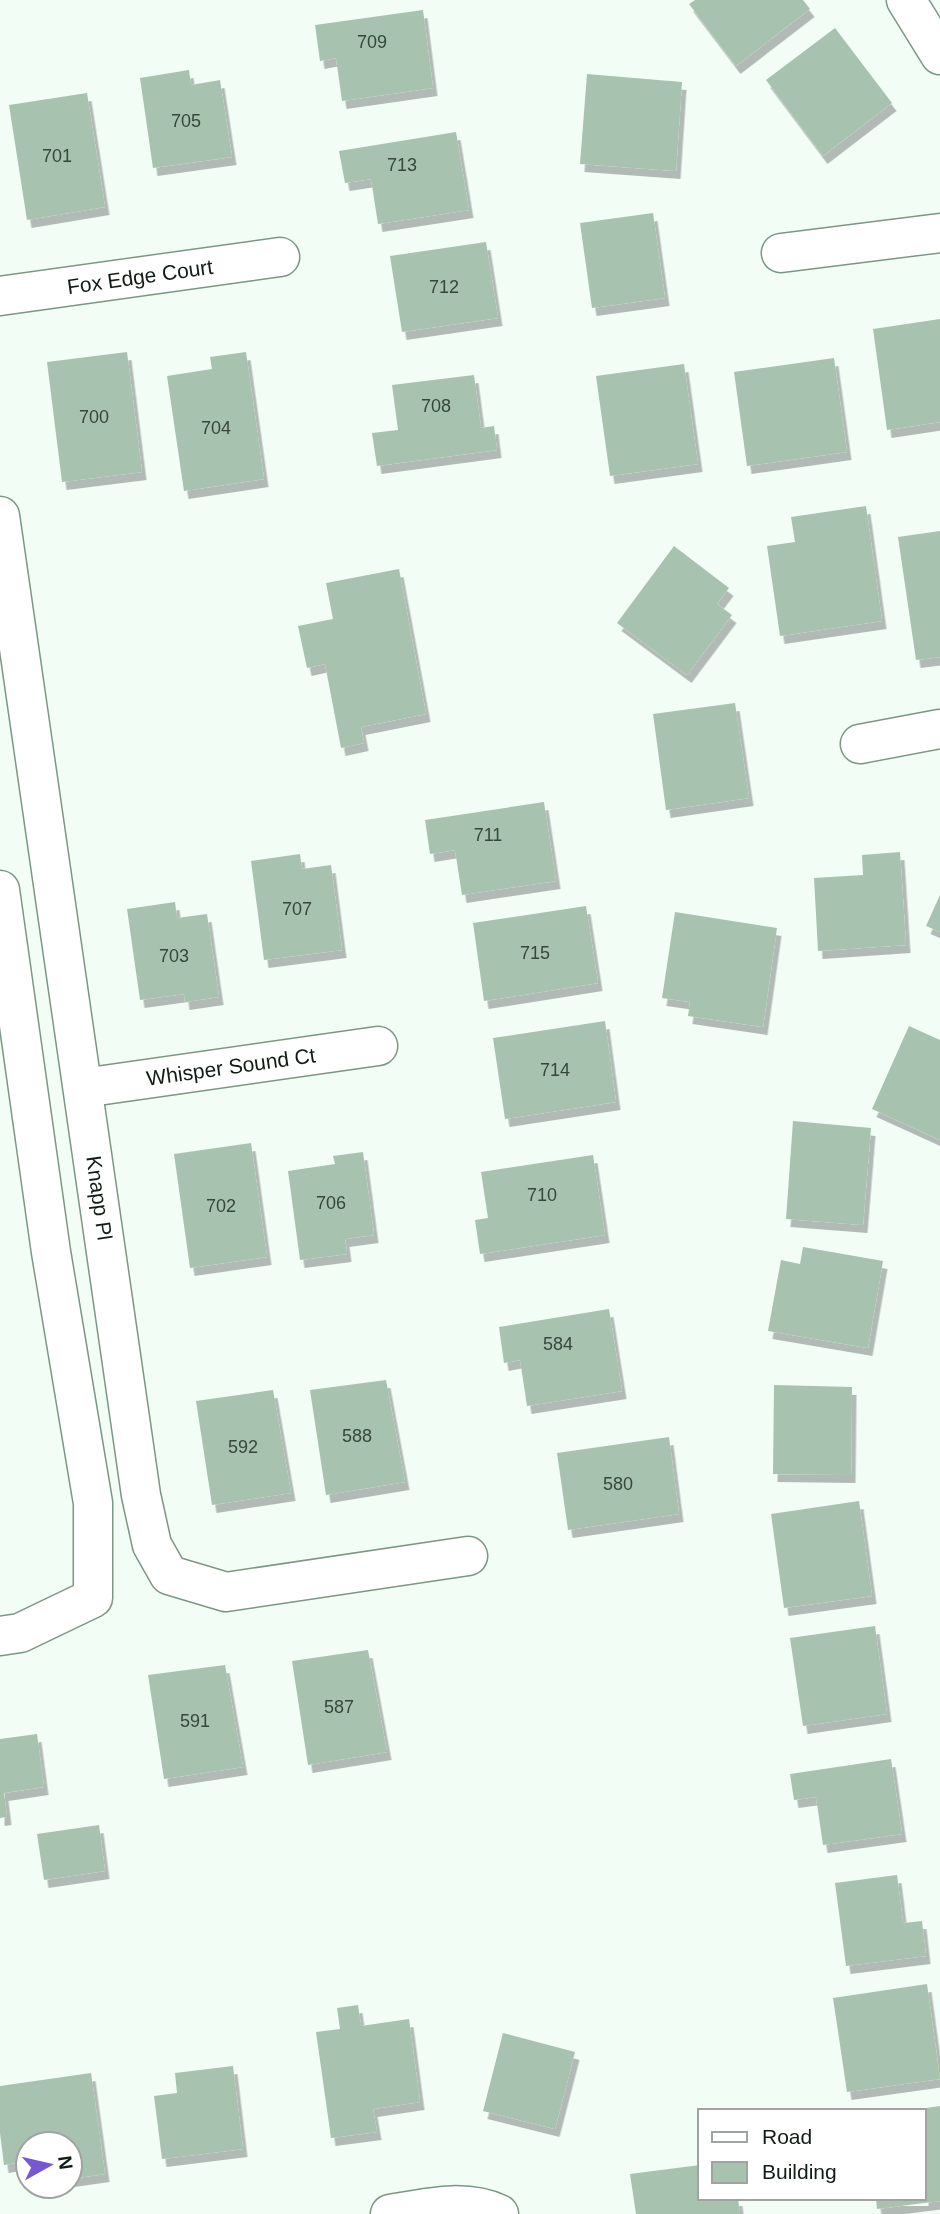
<svg xmlns="http://www.w3.org/2000/svg" width="940" height="2214" font-family="Arial,sans-serif">
<style>
.building{fill:#a7c3af;filter:url(#shadow)}
.lines{fill:none;stroke-linecap:round;stroke-linejoin:round}
.minor-casing{stroke:#7c9784;stroke-width:41}
.minor{stroke:#fff;stroke-width:38}
.labels{text-anchor:middle;stroke-width:5;stroke-linejoin:round;paint-order:stroke}
.number-label{font-size:18px;fill:#36463c}
.street-label{font-size:21px;fill:#111c15;stroke:#fff}
</style>
<defs>
<filter id="shadow"><feDropShadow dx="4.5" dy="8" stdDeviation="0" flood-color="#0004"/></filter>
</defs>
<rect width="100%" height="100%" fill="#f2fdf5"/>
<path class="building" d="M695,0H803L810,9L736,66L689,4Z
M423,10L433,88L342,101L336,58L320,61L315,25Z
M835,28L892,103L823,156L766,80Z
M189,70L191,85L220,80L232,157L153,168L140,78Z
M587,74L682,82L676,171L580,164Z
M87,93L105,207L27,220L9,105Z
M456,132L469,210L378,224L371,179L345,183L339,151Z
M653,213L665,298L592,308L580,223Z
M486,242L498,318L402,332L390,256Z
M940,319V422L887,430L873,329Z
M127,352L142,472L62,482L47,362Z
M246,352L264,479L184,491L167,376L212,369L210,357Z
M834,358L847,452L747,466L734,372Z
M684,364L698,464L610,476L596,376Z
M474,375L481,428L494,426L497,450L377,466L372,433L398,430L392,385Z
M866,506L882,621L780,636L767,546L795,542L791,517Z
M940,531V657L916,660L898,537Z
M674,546L729,588L717,604L732,615L687,675L617,623Z
M399,569L426,714L361,727L364,743L341,748L325,664L307,668L298,626L333,619L326,583Z
M735,703L749,798L666,810L653,714Z
M544,802L556,881L462,895L455,850L430,854L425,820Z
M900,852L906,945L818,951L814,878L863,875L862,855Z
M300,854L302,869L331,865L342,950L264,960L251,861Z
M940,895V932L926,926Z
M175,902L177,918L207,914L219,997L185,1002L184,994L140,1000L127,909Z
M586,906L598,983L484,1001L473,923Z
M675,912L777,928L763,1027L688,1016L690,1002L662,998Z
M605,1021L616,1102L505,1119L493,1038Z
M909,1026L940,1040V1140L872,1109Z
M793,1121L871,1128L863,1225L786,1219Z
M251,1143L267,1257L190,1268L174,1154Z
M363,1152L374,1235L345,1239L347,1254L300,1260L288,1171L335,1164L333,1156Z
M593,1155L605,1235L480,1254L475,1220L488,1218L481,1172Z
M803,1247L883,1261L868,1348L768,1331L781,1260L800,1264Z
M609,1309L622,1391L527,1406L520,1360L504,1363L499,1327Z
M386,1380L405,1482L326,1495L310,1390Z
M774,1385L852,1387L851,1475L773,1474Z
M273,1390L291,1493L212,1505L196,1401Z
M669,1437L679,1514L568,1530L557,1453Z
M859,1501L872,1596L784,1608L771,1514Z
M875,1626L887,1714L803,1726L790,1638Z
M368,1650L387,1752L308,1765L292,1661Z
M225,1665L243,1767L164,1779L148,1675Z
M37,1734L44,1787L4,1793L7,1817L0,1818V1739Z
M891,1759L902,1834L823,1845L816,1797L794,1800L790,1774Z
M99,1825L105,1871L44,1880L37,1834Z
M897,1875L903,1923L922,1921L926,1956L846,1966L835,1883Z
M927,1984L940,2079L847,2092L833,1998Z
M358,2005L361,2026L409,2019L420,2102L373,2109L377,2132L331,2138L316,2032L340,2029L337,2008Z
M503,2033L575,2052L555,2129L483,2111Z
M233,2066L243,2149L162,2159L154,2096L177,2093L175,2073Z
M91,2073L105,2174L70,2179V2144H28V2161L4,2165L0,2133V2086Z
M940,2106V2201L877,2209L876,2198H924V2111L919,2109Z
M700,2165V2198H738L740,2214H636L630,2174Z"/>
<g class="lines">
<defs>
<path id="minor" d="M906,0L940,55
M781,253L940,233
M0,296L280,257
M0,516L141,1495L152,1545L169,1575L226,1592L468,1556
M860,744L940,729
M0,890L51,1252L93,1503V1598L20,1633L0,1636
M83,1088L378,1046
M390,2214C426,2208 465,2198 499,2214"/>
</defs>
<use href="#minor" class="minor-casing"/>
<use href="#minor" class="minor"/>
</g>
<g class="labels">
<g class="number-label">
<text x="372" y="48">709</text>
<text x="186" y="127">705</text>
<text x="57" y="162">701</text>
<text x="402" y="171">713</text>
<text x="444" y="293">712</text>
<text x="436" y="412">708</text>
<text x="94" y="423">700</text>
<text x="216" y="434">704</text>
<text x="488" y="841">711</text>
<text x="297" y="915">707</text>
<text x="535" y="959">715</text>
<text x="174" y="962">703</text>
<text x="555" y="1076">714</text>
<text x="542" y="1201">710</text>
<text x="331" y="1209">706</text>
<text x="221" y="1212">702</text>
<text x="558" y="1350">584</text>
<text x="357" y="1442">588</text>
<text x="243" y="1453">592</text>
<text x="618" y="1490">580</text>
<text x="339" y="1713">587</text>
<text x="195" y="1727">591</text>
</g>
<g class="street-label">
<text transform="translate(140 277) rotate(-8)" y="7">Fox Edge Court</text>
<text transform="translate(231 1067) rotate(-8)" y="7">Whisper Sound Ct</text>
<text transform="translate(99 1198) rotate(82)" y="7">Knapp Pl</text>
</g>
</g>
<rect x="698" y="2109" width="228" height="91" fill="#ffffff" stroke="#a0a4a1" stroke-width="2"/>
<rect x="712" y="2132" width="35" height="10" fill="#ffffff" stroke="#a0a4a1" stroke-width="2"/>
<text x="762" y="2144" font-size="21" fill="#111c15">Road</text>
<rect x="712" y="2162" width="35" height="21" fill="#a7c3af" stroke="#a0a4a1" stroke-width="2"/>
<text x="762" y="2179" font-size="21" fill="#111c15">Building</text>
<g transform="translate(49 2165) rotate(82)"><circle r="33" fill="#ffffff" stroke="#a0a4a1" stroke-width="2"/>
<path d="M0-5L12 26L0 18L-12 26Z" fill="#7658d2"/>
<text y="-10" font-size="19" font-weight="bold" text-anchor="middle" fill="#111c15">N</text>
</g>
</svg>
